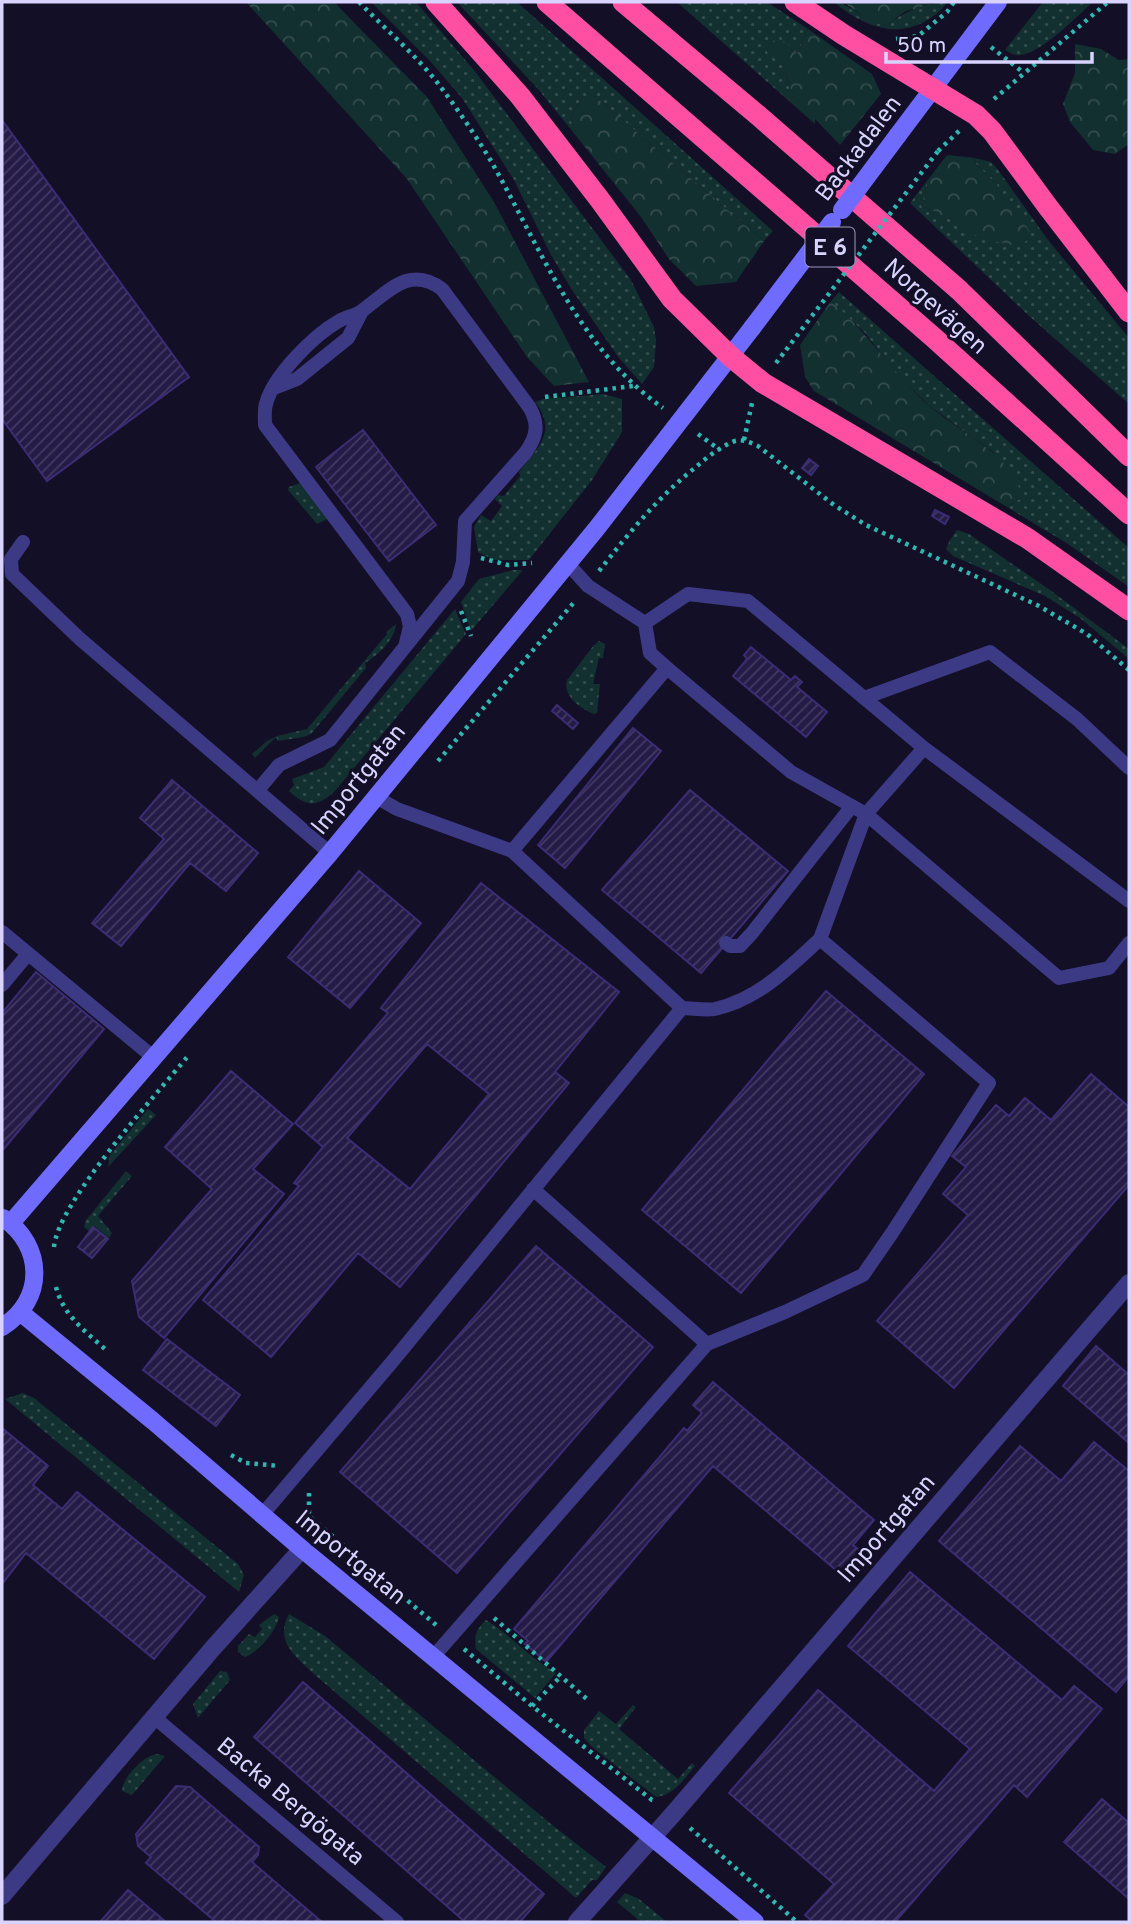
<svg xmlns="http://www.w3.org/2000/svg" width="1131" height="1924" font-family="Overpass,sans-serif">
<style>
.grass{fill:url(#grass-dots)}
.forest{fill:url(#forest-crowns)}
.building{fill:url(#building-hatch);stroke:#3b2d73;stroke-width:2;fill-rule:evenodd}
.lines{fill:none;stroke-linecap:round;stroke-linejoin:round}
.path{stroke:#2fb8b0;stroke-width:4.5;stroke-dasharray:3.5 5;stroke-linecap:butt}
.lane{stroke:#3d3a85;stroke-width:14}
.street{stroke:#3d3a85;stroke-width:18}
.secondary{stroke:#6f6bff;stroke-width:18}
.highway{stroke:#ff4fa3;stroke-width:21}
.path-bridge{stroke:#2fb8b0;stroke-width:4.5;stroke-dasharray:3.5 5;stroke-linecap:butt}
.secondary-bridge{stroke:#6f6bff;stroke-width:18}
.labels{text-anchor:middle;stroke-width:6;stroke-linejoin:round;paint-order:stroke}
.shield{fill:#130f26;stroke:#9e99be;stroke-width:2}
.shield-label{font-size:23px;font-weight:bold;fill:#d9d4ff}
.street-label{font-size:24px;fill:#d9d4ff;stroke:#130f26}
</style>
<defs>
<pattern id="grass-dots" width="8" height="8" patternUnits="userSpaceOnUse" patternTransform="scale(1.75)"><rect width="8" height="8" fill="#12302f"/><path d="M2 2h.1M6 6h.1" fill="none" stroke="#344d4e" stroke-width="1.8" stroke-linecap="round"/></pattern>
<pattern id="forest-crowns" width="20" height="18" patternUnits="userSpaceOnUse" patternTransform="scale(1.75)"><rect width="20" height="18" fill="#12302f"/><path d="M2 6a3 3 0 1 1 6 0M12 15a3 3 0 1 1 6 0" fill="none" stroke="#344d4e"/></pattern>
<pattern id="building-hatch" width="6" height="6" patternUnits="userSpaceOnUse" patternTransform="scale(1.75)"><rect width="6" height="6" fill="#241b47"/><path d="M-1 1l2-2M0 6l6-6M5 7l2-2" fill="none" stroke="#433b63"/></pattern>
</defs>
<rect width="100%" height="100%" fill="#130f26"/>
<path class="grass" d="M371,2H416L477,74L631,280L654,327L656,340L654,367L642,384L619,358L572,290L551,255L514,180L462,98L430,61Z
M457,2H517L773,231L764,241L595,96H583L571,117L573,132L538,89Z
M677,2H767L808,29L797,54L790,49L781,61L794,97L815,117V124Z
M834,2C848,2 865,22 886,25C905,12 924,2 948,2C914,43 870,33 834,2Z
M1043,2H1093C1076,17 1043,52 1021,55C1014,56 1011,53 1005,50Z
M975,158L991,162L996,167L1048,240L1129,338V404L1028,315L910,203L930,177L921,206L958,220L981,239L997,185L976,164Z
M839,292L1129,548V587L1068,544L1007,507L1021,498L993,452L931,407L898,376L866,334L831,301Z
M603,394L622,399V432L592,480L529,560H494L478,552L474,527L481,515L491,521L502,506L495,499L498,495L504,496L520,476L519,472C538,448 558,431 535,402L544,399Z
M300,483L329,518L317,524L288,490L289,487Z
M957,530L969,534L1050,590L1129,649V659L1080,618L1045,596L953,556L946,549L950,540Z
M513,570H523L471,631L461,602L479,579Z
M455,609L466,634L334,792C318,807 305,807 289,791L294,785L292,779L324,767Z
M396,624C395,639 378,656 365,663L366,668L311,734L304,737L278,741L276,737L255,758L252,754L267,741L277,736L307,729L387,634L386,632Z
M599,641L605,644L603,658H599L593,684H600L597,713L594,714C581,709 562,696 567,680L594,645Z
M148,1109L156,1115L108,1167L110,1155Z
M126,1171L132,1176L98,1216L112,1233L109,1238L94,1226L89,1231L84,1227L86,1220Z
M23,1393L34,1398L238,1564L244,1575L239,1592L5,1399Z
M274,1614L279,1617C276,1631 259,1652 245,1657L238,1652V1646L249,1634L255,1637L262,1629L259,1625Z
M289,1614L325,1636L551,1824L606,1867L597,1880H592L576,1898L315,1675C296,1657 274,1642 289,1614Z
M486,1620C512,1636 531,1659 556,1673L535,1698L476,1649C474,1634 476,1630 486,1620Z
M220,1671L227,1672L230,1680L198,1718L193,1704Z
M633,1705L636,1707L619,1729L678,1779L692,1763L695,1766C684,1779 674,1795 656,1797L592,1747L584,1738V1730L599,1711L616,1724Z
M157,1754L165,1756L132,1795L122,1791C123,1777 143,1756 157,1754Z
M625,1893L639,1899L667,1922H641L617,1902Z"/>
<path class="forest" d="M246,2H334L427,97L494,202L589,382L554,386L527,357L407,179Z
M843,2H931L919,8L906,11L886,25L873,23Z
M808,29L872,74L881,94L840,145L794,97L781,61L767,53L768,43L778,39L788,43L790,49L797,54Z
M1075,44L1101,49L1119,60L1129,59V144L1115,154L1093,150L1070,122L1063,104L1075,73Z
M583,96H595L764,241L736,282L696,286L669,259L641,217L573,132L571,117Z
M947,155L975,158L976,164L997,185L1030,232L1023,247L981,239L957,220L921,206L930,177Z
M831,301C869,333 894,376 932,408C960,432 1018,458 1021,498L1007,507L814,391L805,377L800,345Z"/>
<path class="building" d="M2,120L189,377L47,481L2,419Z
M363,430L436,525L389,561L316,467Z
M809,459L818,466L811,475L802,468Z
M935,510L949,517L945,524L932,516Z
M751,647L791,680L795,676L802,682L797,687L827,712L806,737L733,676L747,659L744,655Z
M557,705L578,723L573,729L552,711Z
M633,728L661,751L565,868L538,845Z
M172,780L258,853L226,891L190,863L121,946L92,923L164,839L140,818Z
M690,790L788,871L701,973L602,890Z
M359,871L421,923L350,1008L288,957Z
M481,883L619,992L555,1072L569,1083L400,1287L358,1253L271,1357L203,1300L299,1186L294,1183L323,1147L295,1123L388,1013L381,1008ZM427,1044L489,1094L410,1189L347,1138Z
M36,972L104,1029L2,1151V1013Z
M826,991L924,1074L741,1293L642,1210Z
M231,1071L293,1124L253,1169L284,1194L164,1338L139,1317L132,1281L212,1189L165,1147Z
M1091,1074L1129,1107V1185L954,1388L877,1321L968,1215L943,1194L966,1167L952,1156L996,1105L1009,1116L1025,1098L1051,1120Z
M93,1227L108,1239L92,1258L78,1247Z
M536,1246L653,1347L457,1573L340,1472Z
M167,1339L240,1395L216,1426L143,1370Z
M1096,1346L1129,1375V1443L1063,1386Z
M713,1382L874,1520L853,1545L863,1553L843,1576L713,1466L546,1662L525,1644L528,1641L514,1629L684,1428L687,1431L702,1413L693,1405Z
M2,1428L48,1466L33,1485L62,1509L77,1492L205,1597L154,1659L26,1553L2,1584Z
M1094,1442L1129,1471V1676L1116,1692L939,1541L1020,1446L1061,1481Z
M910,1572L1062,1700L1074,1686L1102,1709L1027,1797L1014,1785L895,1922H813L805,1915L834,1884L729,1793L818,1690L934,1791L970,1749L848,1646Z
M303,1682L544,1894L520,1922H465L254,1737Z
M176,1786L190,1787L259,1847L258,1855L252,1862L322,1922H216L146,1863L151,1857L138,1846L136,1834Z
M1102,1799L1129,1823V1899L1064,1842Z
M128,1890L166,1922H100Z"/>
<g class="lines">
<path class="path" d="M359,2C385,29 417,56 440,86C458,110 476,136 491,161C541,249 578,348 663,408
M896,39L918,36L947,12L954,2
M991,47L1024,73
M994,99L1108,2
M938,151L959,131
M776,363L786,350
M545,397L633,386
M698,434L720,450
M744,440L752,403
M481,558L508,565L532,563
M599,571C629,533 658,497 696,467C706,458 719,448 732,442C741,438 749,442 758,446L834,505L866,525L1039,606L1087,634L1129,670
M461,611L471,636
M438,761L576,600
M54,1247C58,1202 156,1095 188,1056
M56,1287C63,1315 85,1331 106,1350
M231,1455L246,1463L279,1466
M309,1493V1516L436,1625
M494,1618L588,1700
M464,1649L532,1706L652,1800L657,1801
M532,1706L561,1676
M690,1828L797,1922"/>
<path class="lane" d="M274,388L297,379L348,338L361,313
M23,542L11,559L12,574L80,639L330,853
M568,564L588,586L645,623L650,653L667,668L791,772L866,814L924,748L748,601L688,594L645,623
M864,698L990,652L1077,719L1129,768
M924,748L1129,901
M258,790L279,765L330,740L458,581L463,562L465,521L526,452C537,436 539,425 530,408L442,289C410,265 389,291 363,310C356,316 347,316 339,321C314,335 273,376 266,404C264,411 265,419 265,425L407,614L410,626L405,647
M376,797L397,809L512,851L667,668
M2,932L153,1057
M820,939L866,814L1059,978L1109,968L1129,943
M726,943L730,946H740L752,933L852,806
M2,985L28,954
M682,1008C692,1008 705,1011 715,1009C758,999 788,969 820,939L989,1083L892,1233L863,1275L785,1312L707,1344
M262,1515L392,1362L682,1008L512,851
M434,1656L707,1344L533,1189
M154,1717L397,1922"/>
<path class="street" d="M2,1896L213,1648L302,1549
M577,1922L674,1813L1129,1283"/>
<path class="secondary" d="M898,135L998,2
M11,1223L330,853L597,528L752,328
M20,1312L153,1421L302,1549L755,1922
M2,1327C46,1300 44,1245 3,1218"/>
<path class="highway" d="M436,2L520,96L600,200L672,299L730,356L763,383L1027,538L1129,610
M547,2L933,337L1129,514
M623,2L760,117L959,290L1129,456
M795,2L844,35L976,115L992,131L1048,207L1129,312"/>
<path class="path-bridge" d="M786,350L938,151"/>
<path class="secondary-bridge" d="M842,210L898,135
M752,328L832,222"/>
</g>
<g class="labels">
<rect class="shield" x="805.5" y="227.5" width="49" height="39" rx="5"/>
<g class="shield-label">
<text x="830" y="255">E 6</text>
</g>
<g class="street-label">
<text transform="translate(858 148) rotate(-53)" y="8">Backadalen</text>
<text transform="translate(936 306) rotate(42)" y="8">Norgevägen</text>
<text transform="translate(358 779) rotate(-51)" y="8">Importgatan</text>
<text transform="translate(886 1528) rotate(-49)" y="8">Importgatan</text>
<text transform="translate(351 1557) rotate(39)" y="8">Importgatan</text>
<text transform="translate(291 1801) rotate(40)" y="8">Backa Bergögata</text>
</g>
</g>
<rect width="1131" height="1924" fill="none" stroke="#d9d4ff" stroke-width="7"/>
<path d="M886 52v10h206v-10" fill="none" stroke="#d9d4ff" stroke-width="3.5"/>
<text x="897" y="52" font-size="21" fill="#d9d4ff" stroke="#130f26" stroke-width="5" paint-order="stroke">50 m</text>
</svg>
